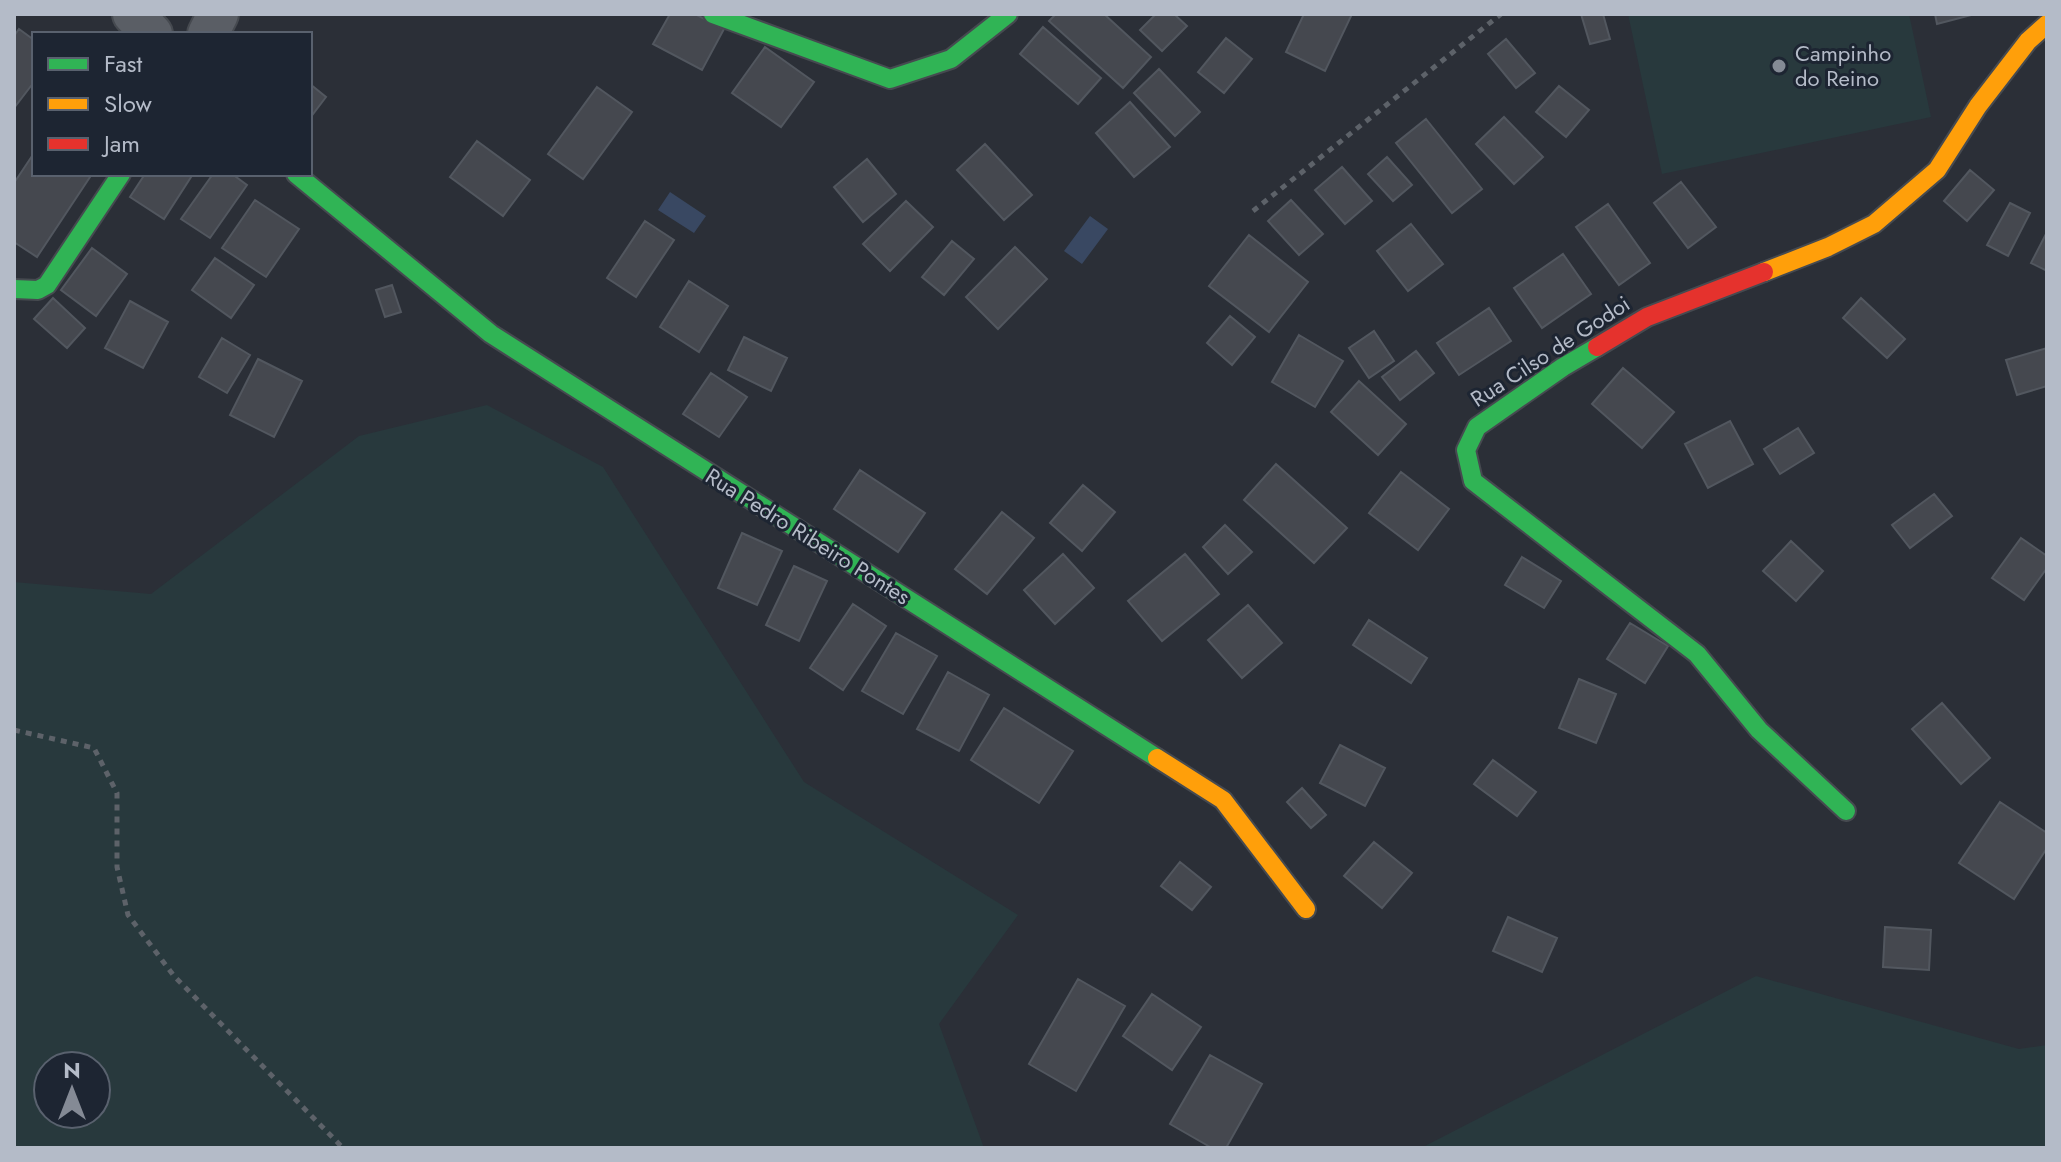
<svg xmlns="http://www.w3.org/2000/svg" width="2061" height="1162" font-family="Jost,sans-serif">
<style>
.green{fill:#28393d;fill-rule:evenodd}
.water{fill:#394862}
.building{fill:#45484f;stroke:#52575f;stroke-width:2}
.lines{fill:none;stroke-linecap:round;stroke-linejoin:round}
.street-casing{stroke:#464a50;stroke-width:44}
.fast-casing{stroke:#464a50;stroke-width:22}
.slow-casing{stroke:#464a50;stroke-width:22}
.jam-casing{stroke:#464a50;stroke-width:22}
.path{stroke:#5d6269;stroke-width:5;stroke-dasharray:6 6;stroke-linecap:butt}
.street{stroke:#5a5e65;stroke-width:40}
.fast{stroke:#30b455;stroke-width:18}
.slow{stroke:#ff9f0a;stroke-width:18}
.jam{stroke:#e5322d;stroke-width:18}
.poi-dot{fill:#848a95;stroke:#1d2532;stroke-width:3}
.labels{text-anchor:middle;stroke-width:6;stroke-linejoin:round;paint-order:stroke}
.poi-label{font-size:22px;fill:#b4bbc8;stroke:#1d2532;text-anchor:start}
.street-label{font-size:22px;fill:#b4bbc8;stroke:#1d2532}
</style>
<rect width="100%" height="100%" fill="#2b2f37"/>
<path class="green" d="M1628,14H1909L1931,117L1662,174Z
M487,405L603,467L804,782L1018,915L939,1024L984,1148H14V582L151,594L359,436ZM48,1066H96V1114H48Z
M1756,976L2019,1049L2047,1045V1148H1421Z"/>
<path class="water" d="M670,192L706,216L694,233L658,210Z
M1090,216L1108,229L1082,264L1064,251Z"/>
<path class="building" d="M670,14H695L724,29L702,70L653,44Z
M1056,14H1104L1151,57L1123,88L1049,21Z
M1156,14H1174L1187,26L1162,51L1140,30Z
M1304,14H1352L1325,71L1286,52Z
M1581,14H1603L1610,39L1590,44Z
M1935,14H1975L1937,24Z
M1043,27L1101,78L1078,104L1020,54Z
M19,29L34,40V82L14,108V36Z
M1226,38L1252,59L1224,93L1198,72Z
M1506,39L1535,73L1516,88L1488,54Z
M765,47L814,82L781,127L732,93Z
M1159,69L1200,112L1175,136L1134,93Z
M310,84L326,97L310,118Z
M1559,86L1589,110L1566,137L1536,112Z
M597,87L632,112L583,179L548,154Z
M1130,102L1170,147L1134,177L1096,133Z
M1504,117L1543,157L1514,184L1476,144Z
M1426,119L1482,189L1452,213L1396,143Z
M477,141L530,180L503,216L450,177Z
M985,144L1032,195L1004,220L957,170Z
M34,153V174H92L37,257L14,242V183Z
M1387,157L1412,185L1393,201L1368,174Z
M867,159L896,194L863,222L834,187Z
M1342,167L1372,201L1345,224L1315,190Z
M1970,170L1994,190L1967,221L1944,201Z
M145,174H193L164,219L130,197Z
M213,174H232L247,185L210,238L181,219Z
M1681,182L1716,227L1688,248L1654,203Z
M255,200L299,229L266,277L222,248Z
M1291,200L1323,234L1299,255L1268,221Z
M906,201L933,227L890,271L863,244Z
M2010,203L2030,213L2008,256L1987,245Z
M1608,204L1650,263L1619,285L1576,227Z
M645,221L674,240L636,297L607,278Z
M1411,224L1443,264L1408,291L1377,251Z
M2047,232V271L2031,263Z
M1249,235L1308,282L1269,332L1209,286Z
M952,241L974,259L944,295L922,277Z
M1015,247L1047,279L998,329L966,297Z
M92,248L127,274L96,316L61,290Z
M1563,254L1591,294L1542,328L1514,288Z
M215,258L254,285L231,318L192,290Z
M689,281L728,306L699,352L660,327Z
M392,285L401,312L385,317L376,290Z
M53,298L85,328L67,348L34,319Z
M1861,298L1905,339L1887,358L1843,318Z
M130,301L168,322L143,368L105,348Z
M1489,308L1511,341L1459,375L1437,343Z
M1230,316L1255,337L1232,365L1207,343Z
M1374,331L1394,361L1369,378L1349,348Z
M1299,335L1343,361L1315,407L1272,382Z
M744,337L787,358L771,391L728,370Z
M222,338L250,355L227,393L199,377Z
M2047,348V386L2017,395L2006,360Z
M1416,351L1434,373L1400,400L1382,377Z
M258,359L302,381L274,437L230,415Z
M1623,368L1674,412L1642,448L1592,404Z
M711,373L747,397L719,437L683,414Z
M1359,381L1406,424L1378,455L1331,412Z
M1730,421L1753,464L1708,488L1685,444Z
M1798,428L1814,453L1780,474L1764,449Z
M1276,464L1347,528L1314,563L1244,500Z
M860,470L925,513L898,552L834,509Z
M1401,472L1449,509L1418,550L1369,513Z
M1083,485L1115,512L1082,551L1050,523Z
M1934,494L1952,516L1910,548L1892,525Z
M1002,512L1034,538L987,594L955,569Z
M1225,525L1252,552L1228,574L1203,547Z
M742,533L782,551L757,605L718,588Z
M2021,538L2047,556V568L2024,600L1992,578Z
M1791,541L1823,571L1796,601L1763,571Z
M1063,554L1094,588L1055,624L1024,590Z
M1185,554L1219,594L1162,641L1128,601Z
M1522,557L1561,581L1544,608L1505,585Z
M794,566L827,581L799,641L766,625Z
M853,604L886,626L843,690L810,668Z
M1248,605L1282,643L1242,678L1208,640Z
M1369,620L1427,658L1411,683L1353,645Z
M1630,623L1668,646L1645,683L1607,659Z
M896,633L937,656L903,714L862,691Z
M948,672L989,695L959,751L917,729Z
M1579,679L1616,694L1596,743L1559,728Z
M1942,703L1990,758L1961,784L1912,729Z
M1004,708L1073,751L1039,803L971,760Z
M1340,745L1385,768L1365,806L1320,783Z
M1493,760L1536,792L1517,816L1474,784Z
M1302,788L1326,815L1311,828L1287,802Z
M2000,802L2047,833V848L2014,899L1959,863Z
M1374,842L1412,873L1382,908L1344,876Z
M1180,862L1211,887L1192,910L1161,886Z
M1508,917L1557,938L1542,972L1493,951Z
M1885,927L1931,930L1929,970L1883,967Z
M1078,979L1125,1006L1076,1091L1029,1064Z
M1152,994L1201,1027L1172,1070L1123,1036Z
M1210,1055L1262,1084L1226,1148H1212L1170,1124Z"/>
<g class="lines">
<defs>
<path id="street" d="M133,14L152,34
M208,34L218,14"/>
<path id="fast" d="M713,14L890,79L951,59L1008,14
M296,174L491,334L1157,758
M14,289L38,290L47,285L121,174
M1597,347L1563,367L1477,427L1466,450L1473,481L1697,654L1759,730L1846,811"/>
<path id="slow" d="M1764,272L1828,247L1874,224L1937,170L1978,106L2028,41L2047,24
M1157,758L1223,800L1306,909"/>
<path id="jam" d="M1597,347L1647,317L1764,272"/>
</defs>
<use href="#street" class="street-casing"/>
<use href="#fast" class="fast-casing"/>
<use href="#slow" class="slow-casing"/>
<use href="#jam" class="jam-casing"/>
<path class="path" d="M1253,211L1501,14
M14,730L94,748L117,793V867L128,915L174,976L343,1148"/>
<use href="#street" class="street"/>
<use href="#fast" class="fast"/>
<use href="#slow" class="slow"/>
<use href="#jam" class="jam"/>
</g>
<circle class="poi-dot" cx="1779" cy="66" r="8"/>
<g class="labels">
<g class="poi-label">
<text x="1795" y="61">Campinho<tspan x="1795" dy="25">do Reino</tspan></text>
</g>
<g class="street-label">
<text transform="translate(1550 351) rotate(-33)" y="8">Rua Cilso de Godoi</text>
<text transform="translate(808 536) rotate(32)" y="8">Rua Pedro Ribeiro Pontes</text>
</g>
</g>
<rect width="2061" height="1162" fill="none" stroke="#b4bbc8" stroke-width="32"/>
<rect x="32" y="32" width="280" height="144" fill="#1d2532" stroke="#59616e" stroke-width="2"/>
<rect x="48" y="58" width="40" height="12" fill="#30b455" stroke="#59616e" stroke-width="2"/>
<text x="104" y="72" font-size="24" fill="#b4bbc8">Fast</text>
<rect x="48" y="98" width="40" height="12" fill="#ff9f0a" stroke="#59616e" stroke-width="2"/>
<text x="104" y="112" font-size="24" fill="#b4bbc8">Slow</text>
<rect x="48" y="138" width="40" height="12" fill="#e5322d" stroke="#59616e" stroke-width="2"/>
<text x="104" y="152" font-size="24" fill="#b4bbc8">Jam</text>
<g transform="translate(72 1090)"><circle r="38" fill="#1d2532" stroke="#59616e" stroke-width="2"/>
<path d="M0-6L14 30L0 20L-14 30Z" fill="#848a95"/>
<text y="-12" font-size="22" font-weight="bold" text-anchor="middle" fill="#b4bbc8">N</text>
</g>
</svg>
